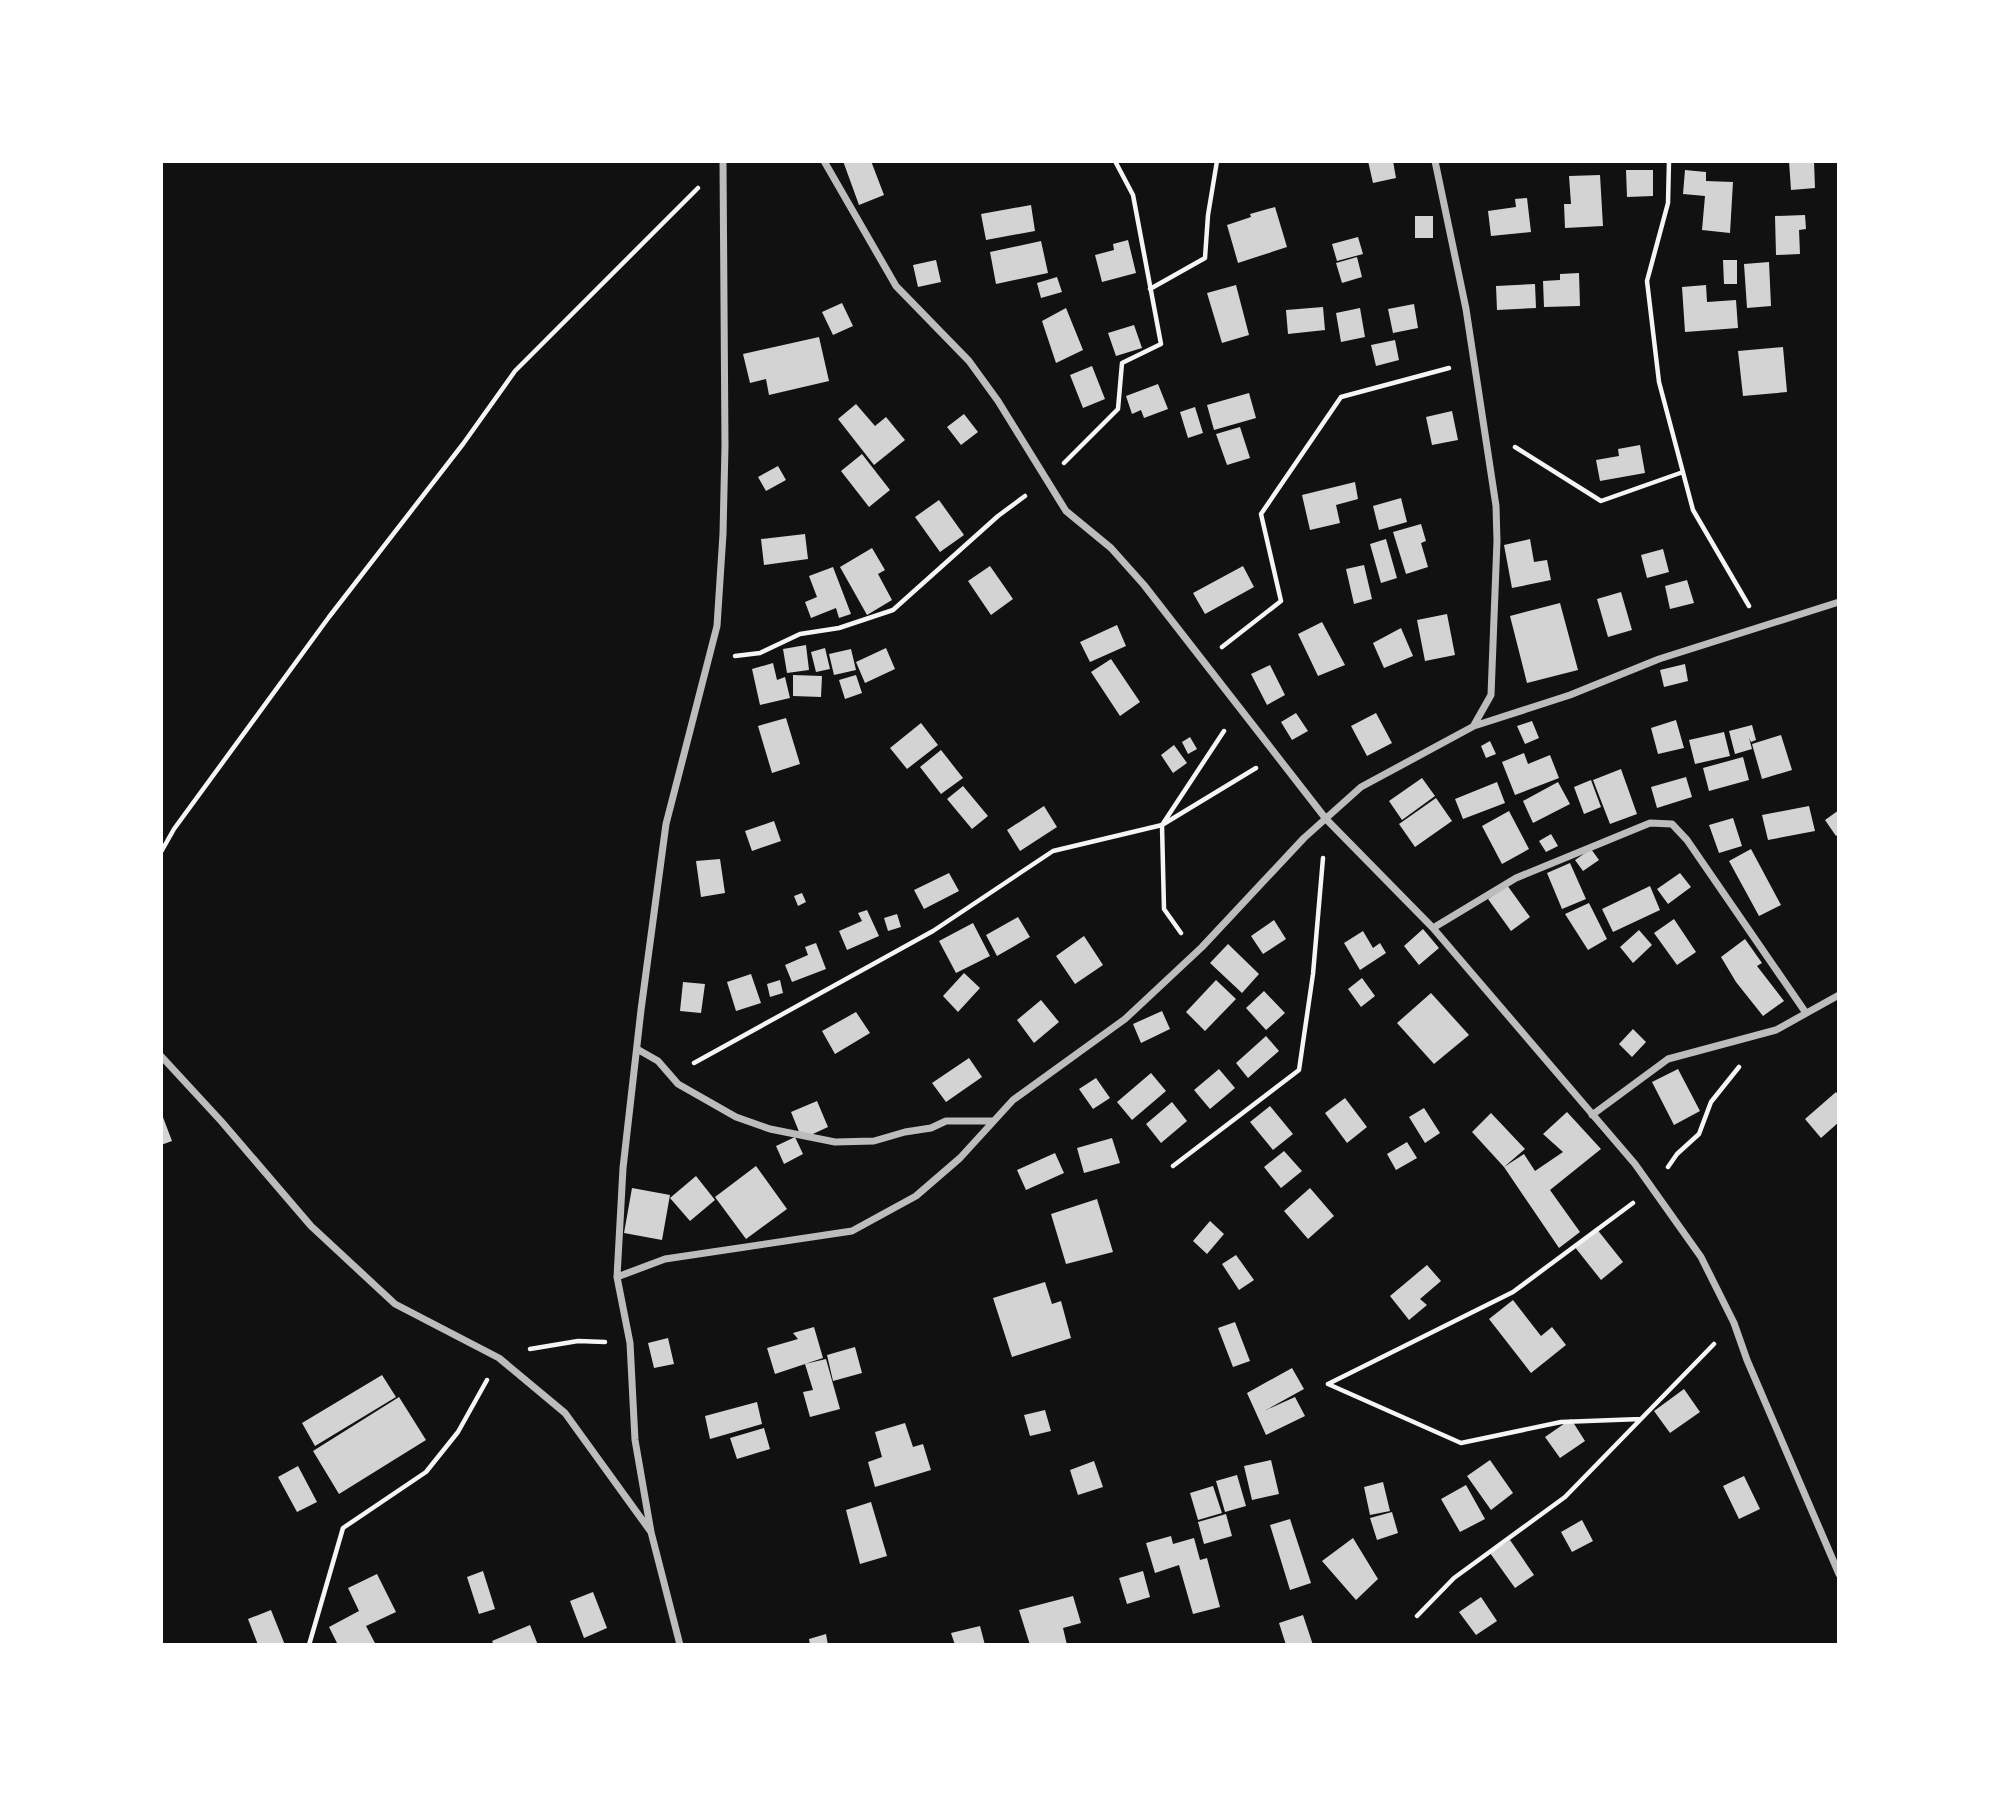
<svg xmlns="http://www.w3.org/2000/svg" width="2000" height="1806" font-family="'Varela Round',sans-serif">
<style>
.building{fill:#d3d3d3}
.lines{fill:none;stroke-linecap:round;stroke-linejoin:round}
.path{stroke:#f5f5f5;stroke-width:4.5}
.minor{stroke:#bcbcbc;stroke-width:7}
</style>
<rect width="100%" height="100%" fill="#111"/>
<path class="building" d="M843,161H871L884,195L859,205Z
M1368,161H1393L1396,178L1373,183Z
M1789,161H1814L1815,188L1791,190Z
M1626,170H1653V196L1627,197Z
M1685,170L1706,172V181L1733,182L1730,233L1702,230L1705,196L1683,194Z
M1600,175L1603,226L1565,228L1564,204H1571L1569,176Z
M1527,198L1531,232L1491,236L1488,211L1516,207L1515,199Z
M1031,205L1035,231L986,240L981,214Z
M1275,207L1287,247L1238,263L1227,225L1251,217L1250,214Z
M1805,215L1806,229L1799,230L1800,254L1776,255L1775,216Z
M1415,216H1433V238H1415Z
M1358,237L1363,254L1337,261L1332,244Z
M1128,240L1136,273L1102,282L1095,255L1114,250L1113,244Z
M1041,241L1048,273L996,284L990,252Z
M1357,257L1362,277L1342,283L1336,263Z
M936,260L941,282L918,287L913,265Z
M1723,260H1737V284H1724Z
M1769,262L1771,306L1747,308L1744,264Z
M1579,273L1580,306L1544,307L1543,281L1560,280V274Z
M1057,277L1062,292L1041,298L1037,283Z
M1535,284L1536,308L1497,310L1496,286Z
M1236,285L1249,335L1222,343L1207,293Z
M1706,285L1707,302L1736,300L1738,328L1685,332L1682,287Z
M842,303L853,326L833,335L822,312Z
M1414,304L1418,328L1393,333L1388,309Z
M1323,307L1325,330L1288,334L1286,310Z
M1066,308L1083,350L1056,363L1042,321Z
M1360,308L1365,337L1341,342L1336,313Z
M1134,325L1142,348L1116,356L1108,333Z
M819,337L829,381L769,395L766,379L750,383L743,354Z
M1395,340L1399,360L1376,366L1371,345Z
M1783,347L1787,392L1743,396L1738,351Z
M1092,366L1105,399L1083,408L1070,375Z
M1158,384L1168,409L1144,418L1141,410L1132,414L1126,396Z
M1249,393L1256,418L1214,430L1207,405Z
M856,404L875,426L886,417L905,440L874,465L838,419Z
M1195,407L1203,433L1188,438L1180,412Z
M1452,411L1458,440L1432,445L1426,417Z
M964,414L978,432L961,445L947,427Z
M1240,427L1250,458L1227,465L1216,434Z
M1640,445L1645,473L1600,481L1596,460L1619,456L1618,449Z
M862,454L890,490L869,507L841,471Z
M778,466L786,480L766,491L758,477Z
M1355,482L1358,499L1336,505L1340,523L1310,530L1302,495Z
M1401,498L1407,522L1379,530L1373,506Z
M939,500L964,535L940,552L915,517Z
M1421,524L1426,541L1421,543L1428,567L1406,574L1393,532Z
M805,534L808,559L764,565L761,539Z
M1386,539L1397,578L1381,583L1370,544Z
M1530,539L1534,562L1547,560L1551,580L1512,588L1504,545Z
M872,548L885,570L878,574L892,600L867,615L840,567Z
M1663,549L1669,572L1647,578L1641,555Z
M1364,565L1372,599L1354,604L1346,569Z
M990,566L1013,599L991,615L968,581Z
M1243,566L1254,587L1205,614L1193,593Z
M833,567L851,614L839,618L836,608L811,618L805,602L817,597L809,576Z
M1687,580L1694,603L1670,609L1665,586Z
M1621,592L1632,630L1608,637L1597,599Z
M1560,603L1578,670L1527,683L1510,616Z
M1447,614L1455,655L1425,661L1417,620Z
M1322,622L1345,665L1318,676L1298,634Z
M1117,625L1126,646L1090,662L1080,642Z
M1401,628L1413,656L1384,668L1373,643Z
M806,645L809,670L787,673L783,649Z
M825,648L830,669L816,672L811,652Z
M886,648L895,669L865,683L856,662Z
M851,649L856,670L834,675L829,654Z
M1111,659L1140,702L1120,716L1091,672Z
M773,663L777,680L785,677L790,698L760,705L752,669Z
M1685,664L1688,681L1664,687L1660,670Z
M1270,665L1285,695L1267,705L1251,674Z
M793,675L822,676L821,697L793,696Z
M856,675L862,693L845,699L839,680Z
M1296,713L1308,731L1292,740L1281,722Z
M1376,713L1392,743L1367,756L1351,726Z
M786,718L800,764L772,773L758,726Z
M1676,720L1684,748L1658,754L1651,728Z
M1532,721L1539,738L1525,744L1517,726Z
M921,723L938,745L907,769L890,748Z
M1752,725L1756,740L1751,742L1749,738L1752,749L1735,754L1729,731Z
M1724,732L1730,756L1695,764L1689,740Z
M1781,735L1792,770L1762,779L1752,744Z
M1190,737L1197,749L1188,754L1182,742Z
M1490,741L1496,754L1486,758L1481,746Z
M1174,745L1187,763L1173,773L1161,755Z
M941,750L963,778L941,794L920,767Z
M1524,753L1528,764L1550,755L1559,778L1515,795L1502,762Z
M1743,757L1749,780L1709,791L1703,768Z
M1621,769L1637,814L1610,824L1593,780Z
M1686,777L1692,797L1657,808L1651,787Z
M1422,778L1435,796L1402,820L1389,801Z
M1591,780L1601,807L1584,814L1574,787Z
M1497,782L1505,803L1463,819L1455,799Z
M1558,782L1570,804L1533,823L1523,801Z
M963,786L988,816L972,829L947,799Z
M1436,798L1452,821L1415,847L1399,824Z
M1044,806L1057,827L1020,851L1007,830Z
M1809,806L1815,831L1768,840L1762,815Z
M1839,810V834L1836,836L1825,820Z
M1509,811L1529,849L1502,864L1482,826Z
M1733,818L1742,846L1719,853L1709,825Z
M774,821L781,841L752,851L745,831Z
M1551,834L1558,846L1546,852L1539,841Z
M1591,849L1599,860L1583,871L1575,860Z
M1751,849L1781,905L1759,916L1729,861Z
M720,859L725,893L701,897L696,861Z
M1570,863L1586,899L1562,909L1547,873Z
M949,873L959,891L924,909L914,890Z
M1680,873L1691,887L1668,904L1657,889Z
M1507,885L1530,917L1511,931L1488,899Z
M1650,886L1660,910L1613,932L1602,909Z
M802,893L806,902L798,906L794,896Z
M1589,903L1607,939L1588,950L1565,914Z
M867,910L879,936L847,950L839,931L862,921L858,913Z
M897,914L901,927L888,931L884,918Z
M1018,917L1030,937L997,956L986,935Z
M1674,919L1696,952L1677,965L1654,933Z
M1274,920L1286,939L1263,954L1251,936Z
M973,923L990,956L956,973L939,941Z
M1423,929L1439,948L1419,965L1404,946Z
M1639,930L1652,945L1633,963L1620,947Z
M1363,931L1373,948L1380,943L1386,953L1360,970L1344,943Z
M1084,936L1103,965L1075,984L1056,956Z
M1745,939L1762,963L1757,966L1784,1001L1763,1016L1736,982L1721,957Z
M816,943L826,969L792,982L785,965L808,955L805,947Z
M1228,944L1259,974L1242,993L1210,963Z
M964,973L980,988L958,1012L943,996Z
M751,974L761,1003L736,1011L727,982Z
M1362,978L1375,996L1361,1007L1348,989Z
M780,980L783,993L770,997L767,984Z
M1216,980L1236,999L1205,1031L1186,1012Z
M683,982L705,984L701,1013L680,1011Z
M1264,991L1285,1013L1266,1030L1246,1008Z
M1431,993L1469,1035L1434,1064L1397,1023Z
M1041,1000L1059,1022L1034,1043L1017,1020Z
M1162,1011L1170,1029L1141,1043L1133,1024Z
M856,1012L870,1033L835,1054L822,1031Z
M1633,1029L1646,1042L1632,1057L1619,1044Z
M1266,1036L1279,1051L1248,1078L1236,1063Z
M969,1058L982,1077L946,1102L932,1083Z
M1219,1069L1235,1088L1210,1109L1194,1090Z
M1678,1069L1700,1111L1674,1125L1652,1082Z
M1151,1073L1166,1091L1132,1120L1117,1102Z
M1096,1078L1110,1098L1093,1109L1079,1089Z
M1836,1092L1839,1096V1122L1821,1138L1805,1119Z
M1345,1098L1367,1127L1347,1143L1325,1113Z
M817,1101L828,1127L802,1139L791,1112Z
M1172,1102L1187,1121L1161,1143L1146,1124Z
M1270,1106L1293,1134L1273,1150L1250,1122Z
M1424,1108L1440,1133L1425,1143L1409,1117Z
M161,1112L172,1141L161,1145Z
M1567,1112L1601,1149L1550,1190L1580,1232L1559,1248L1504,1167L1524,1154L1535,1171L1563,1152L1543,1134Z
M1491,1113L1525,1149L1504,1167L1472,1132Z
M795,1137L803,1154L784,1164L776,1146Z
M1112,1138L1120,1163L1084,1173L1077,1148Z
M1407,1142L1417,1158L1396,1170L1387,1154Z
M1284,1151L1302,1171L1281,1188L1264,1167Z
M1055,1153L1064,1173L1026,1190L1017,1170Z
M756,1166L787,1209L746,1239L715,1197Z
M696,1176L715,1200L690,1221L670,1198Z
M632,1188L670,1195L662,1240L624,1233Z
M1310,1188L1334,1216L1308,1239L1284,1211Z
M1097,1199L1113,1252L1066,1264L1051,1214Z
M1210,1221L1224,1234L1207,1254L1193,1241Z
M1596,1228L1623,1262L1601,1280L1574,1246Z
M1236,1255L1254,1280L1239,1290L1222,1264Z
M1427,1265L1441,1281L1420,1299L1427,1305L1409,1320L1390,1296Z
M1045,1282L1052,1304L1061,1301L1071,1338L1012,1357L993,1298Z
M1513,1300L1541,1336L1552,1327L1566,1345L1531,1373L1489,1319Z
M1235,1322L1250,1361L1233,1367L1218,1328Z
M814,1327L823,1358L775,1374L767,1348L798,1339L793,1333Z
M668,1338L674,1364L654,1368L648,1343Z
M855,1347L862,1373L833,1381L827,1355Z
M826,1359L840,1409L810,1417L803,1392L813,1390L805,1364Z
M1292,1368L1304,1389L1266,1410L1295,1397L1305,1416L1266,1435L1247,1393Z
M382,1375L396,1397L315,1446L302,1423Z
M1684,1389L1700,1412L1670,1433L1654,1411Z
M399,1397L426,1440L339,1494L313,1451Z
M757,1402L762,1424L710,1439L705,1416Z
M1045,1410L1051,1431L1030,1436L1024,1415Z
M1571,1419L1585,1441L1560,1458L1545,1437Z
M905,1423L913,1447L923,1444L931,1470L875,1487L868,1462L882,1457L875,1432Z
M764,1428L770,1449L737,1459L730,1438Z
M1271,1460L1279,1494L1252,1500L1244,1466Z
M1490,1460L1513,1493L1491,1510L1467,1476Z
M1094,1461L1103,1487L1078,1495L1070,1470Z
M298,1466L317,1502L297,1512L278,1477Z
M1237,1475L1246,1506L1225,1512L1216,1481Z
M1744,1476L1760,1509L1739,1519L1723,1486Z
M1383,1482L1390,1511L1370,1515L1364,1487Z
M1466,1485L1485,1519L1460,1532L1441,1499Z
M1213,1486L1222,1513L1198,1520L1190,1493Z
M871,1502L887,1556L860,1564L846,1510Z
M1392,1512L1398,1533L1377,1540L1370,1518Z
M1226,1514L1232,1536L1204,1544L1198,1522Z
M1290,1519L1311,1583L1290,1590L1270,1525Z
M1582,1520L1593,1541L1572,1552L1561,1532Z
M1171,1536L1173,1544L1194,1538L1200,1560L1207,1558L1220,1607L1193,1614L1179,1565L1155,1573L1146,1543Z
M1353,1538L1378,1579L1356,1600L1322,1561Z
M1510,1540L1534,1575L1515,1588L1490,1553Z
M483,1571L495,1609L479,1614L467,1577Z
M1143,1571L1150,1597L1127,1604L1119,1578Z
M377,1574L396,1612L366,1626L376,1645H338L329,1627L359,1611L348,1588Z
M593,1592L607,1628L584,1638L570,1601Z
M1073,1596L1081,1623L1063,1628L1067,1645H1030L1019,1610Z
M1481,1597L1497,1621L1476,1635L1459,1612Z
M271,1610L285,1645H258L248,1619Z
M1303,1615L1313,1645H1286L1279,1623Z
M530,1625L538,1645H494L492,1641Z
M980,1626L985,1645H955L951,1633Z
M826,1634L828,1645H810L809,1639Z"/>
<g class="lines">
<path class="path" d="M1669,161L1668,203L1647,281L1659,382L1693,510L1749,606
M1150,289L1205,258L1208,215L1217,161
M1515,447L1601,501L1683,472
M1064,463L1118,409L1122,363L1161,344L1133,195L1115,161
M1222,647L1281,601L1261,514L1341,397L1449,368
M735,656L760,653L800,634L839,628L893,610L998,516L1025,496
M161,852L174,829L329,617L463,444L515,371L698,188
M1181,933L1164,909L1162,825L1224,731
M694,1063L933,931L1053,851L1162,825L1256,768
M1173,1166L1299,1070L1313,974L1323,858
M1668,1167L1677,1154L1699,1134L1711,1102L1739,1067
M530,1349L578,1341L605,1342
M1328,1384L1513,1292L1633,1203
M1328,1384L1461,1443L1561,1422L1641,1419
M1417,1616L1454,1578L1565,1497L1714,1344
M309,1645L343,1528L426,1472L458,1432L487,1380"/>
<path class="minor" d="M824,161L896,286L969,361L998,401L1066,511L1111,548L1144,585L1326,819L1433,928L1635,1164L1701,1257L1734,1323L1747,1360L1839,1574
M1435,161L1466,309L1496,506L1497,541L1491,695L1474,725
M1433,928L1516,878L1650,823L1672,824L1687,840L1806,1013
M637,1049L658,1061L678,1084L736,1117L770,1129L835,1142L874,1141L905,1132L931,1128L946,1121H993
M161,1056L221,1121L311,1226L395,1304L499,1358L565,1413L651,1532L680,1645
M1592,1115L1668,1059L1776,1030L1839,995
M617,1277L665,1259L852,1231L916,1196L960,1158L1013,1100L1125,1019L1202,947L1304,838L1361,787L1474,726L1570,695L1659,659L1839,602
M651,1532L635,1440L630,1343L617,1277L623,1168L641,1010L666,824L717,626L723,534L725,446L723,161"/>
</g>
<rect width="2000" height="1806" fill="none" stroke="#ffffff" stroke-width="326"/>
</svg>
